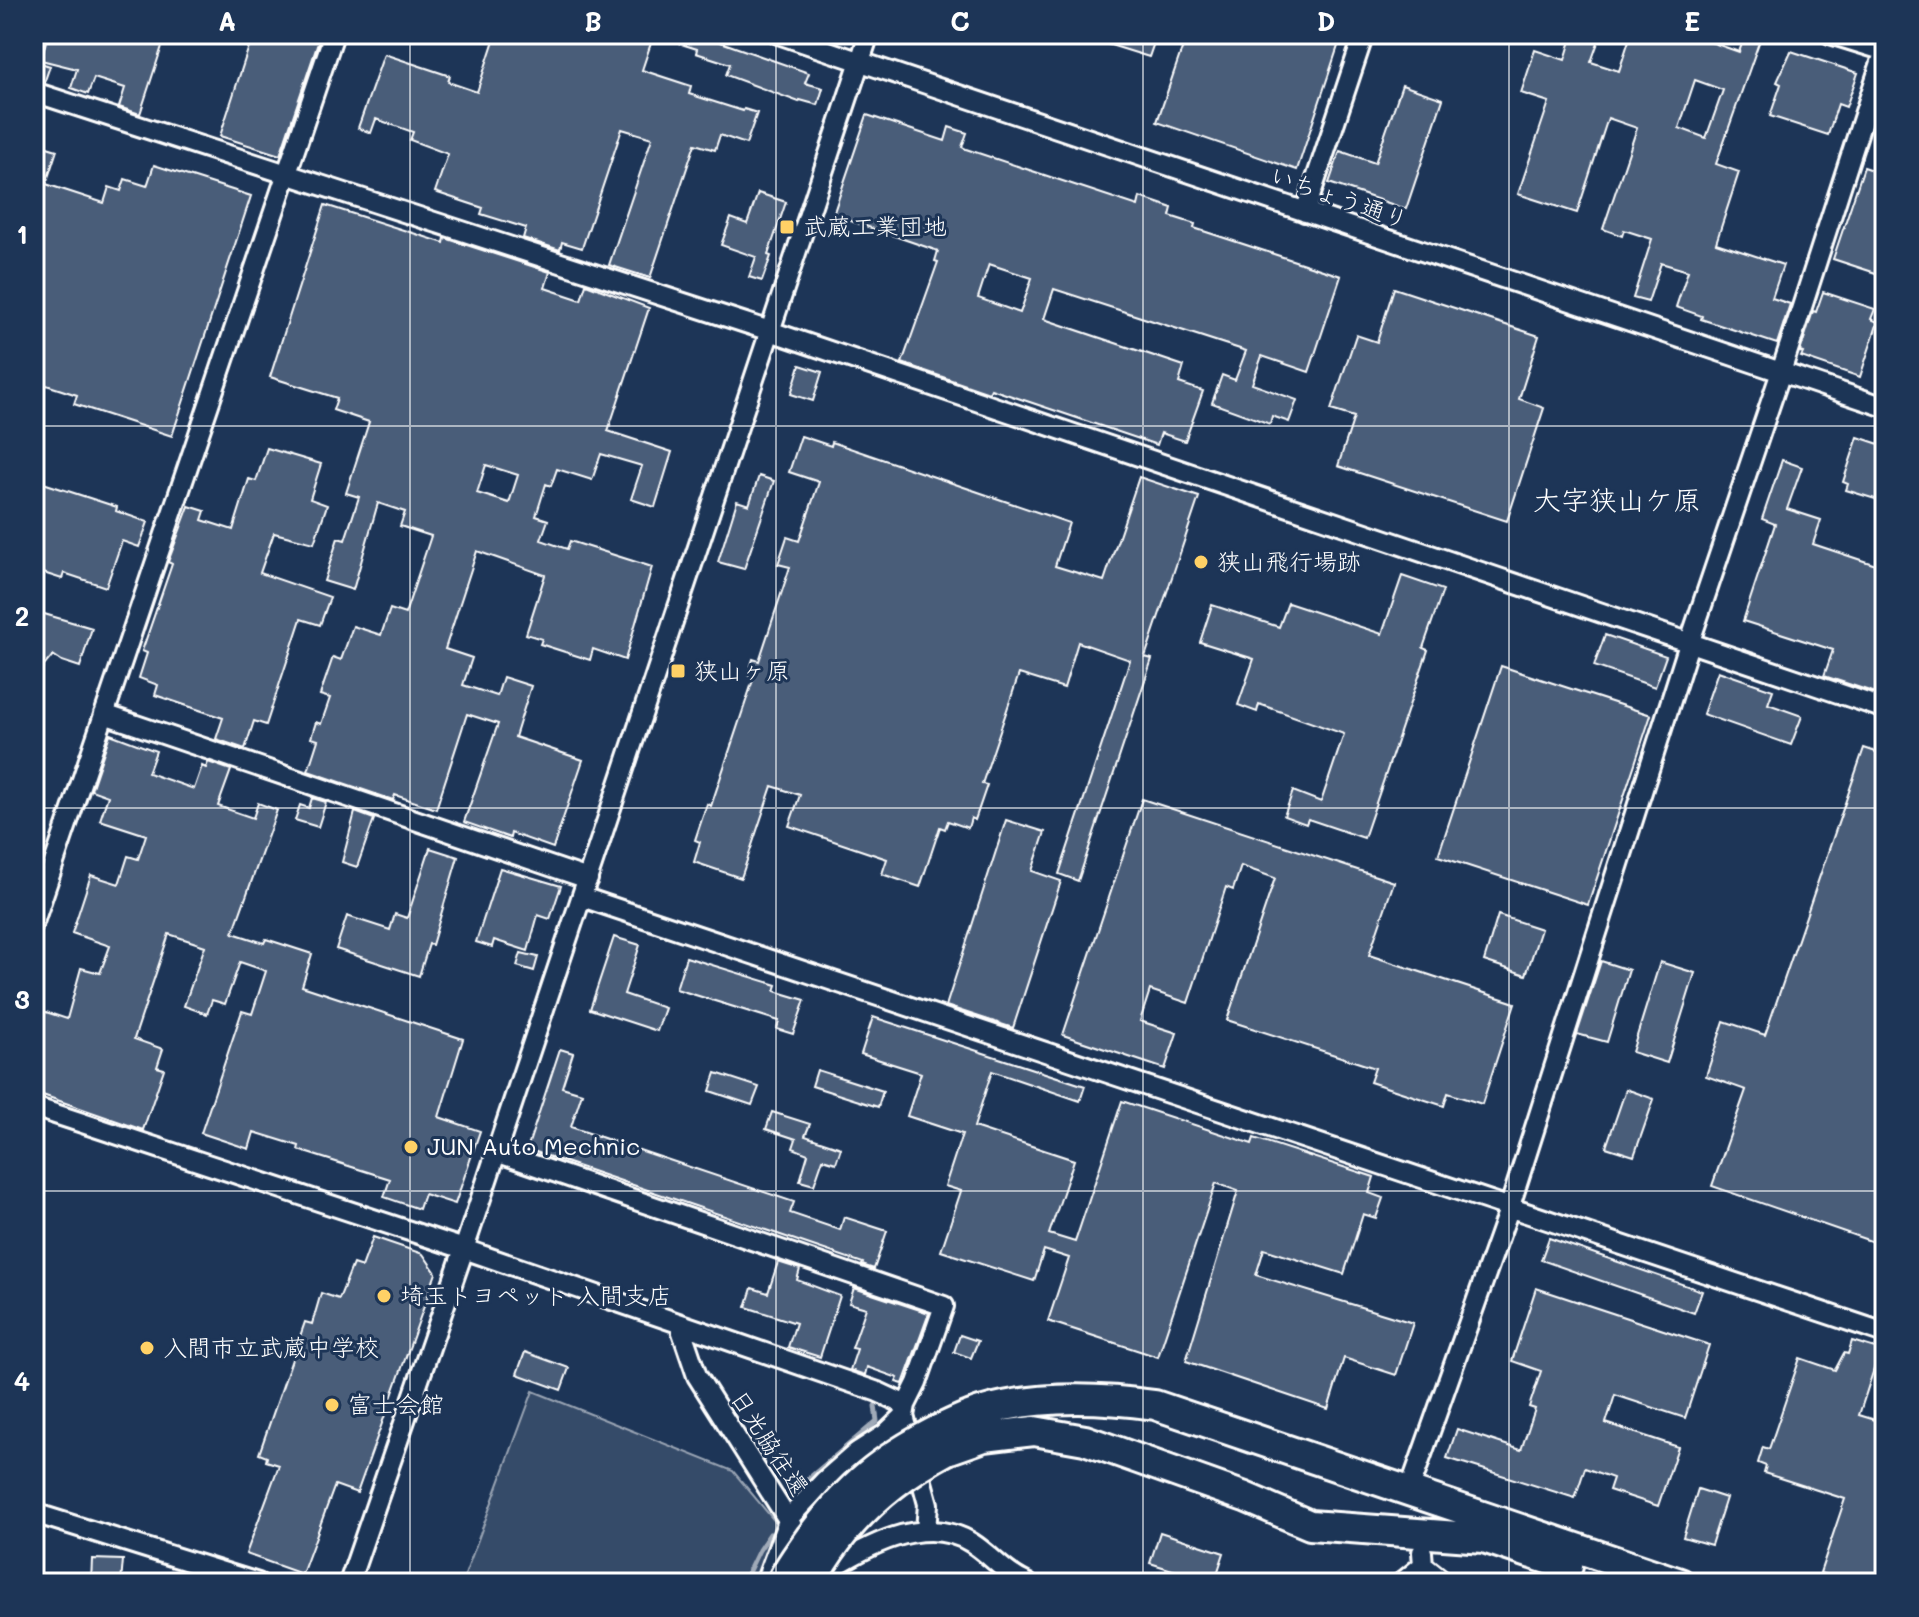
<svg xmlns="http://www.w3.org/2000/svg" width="1919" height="1617" font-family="Mali,'Klee One',sans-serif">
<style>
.green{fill:#364b69;stroke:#9aa5b4;stroke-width:2}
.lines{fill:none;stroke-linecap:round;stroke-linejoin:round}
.stream{stroke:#a0aab8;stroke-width:5}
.building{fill:#4a5d79;stroke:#fff;stroke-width:2;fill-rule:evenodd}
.minor-casing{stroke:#fff;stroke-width:24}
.highway-casing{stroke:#fff;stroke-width:34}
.minor{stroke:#1d3557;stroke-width:18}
.highway{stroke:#1d3557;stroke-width:28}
.highway-bridge-casing{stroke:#fff;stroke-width:34;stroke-linecap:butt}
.highway-bridge{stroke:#1d3557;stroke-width:28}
.grid{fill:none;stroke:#fff;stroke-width:2;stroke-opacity:0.55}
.poi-dot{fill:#ffd166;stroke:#1d3557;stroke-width:3}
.labels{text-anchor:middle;stroke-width:6;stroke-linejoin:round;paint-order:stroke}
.street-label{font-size:24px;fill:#fff;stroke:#1d3557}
.poi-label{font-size:24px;fill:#fff;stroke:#1d3557;text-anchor:start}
.quarter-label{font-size:28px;fill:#fff;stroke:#1d3557}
.neatline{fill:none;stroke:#fff;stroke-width:3}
.grid-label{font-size:26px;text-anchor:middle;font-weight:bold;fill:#fff}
</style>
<rect width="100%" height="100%" fill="#1d3557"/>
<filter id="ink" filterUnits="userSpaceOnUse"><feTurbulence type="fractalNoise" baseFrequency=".0125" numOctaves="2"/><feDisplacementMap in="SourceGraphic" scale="16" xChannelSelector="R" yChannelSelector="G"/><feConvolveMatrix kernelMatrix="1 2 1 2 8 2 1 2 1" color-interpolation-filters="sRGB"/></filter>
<g filter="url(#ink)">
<path class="green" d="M533,1391L733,1471L782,1530L754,1583H462Z"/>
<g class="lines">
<path class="stream" d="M786,1493L794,1491L877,1421L875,1406
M743,1583L759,1550L770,1534"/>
</g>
<path class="building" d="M48,34H166L140,114L119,107L125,88L94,78L88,94L71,88L77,69L41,60Z
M253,34H321L280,155L220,136Z
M496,34H654L642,70L691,86L689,94L743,111L744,109L757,113L746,144L720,135L715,150L695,144L650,278L609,265L652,138L622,129L582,248L562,242L560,250L523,238L526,228L481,214L483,208L435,192L448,154L410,140L413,132L376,119L371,133L358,128L384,54L450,76L448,82L477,92Z
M659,34H698L809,73L805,83L823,88L818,105L800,100L799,102L726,75L730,64L696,53L697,49L659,37Z
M1086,34H1157L1149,57L1085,37Z
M1187,34H1342L1297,170L1157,122Z
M1573,34H1601L1591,62L1619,71L1631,34H1710L1708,41L1739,52L1744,38L1748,34H1762L1716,164L1739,172L1716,243L1783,265L1772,298L1790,304L1777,344L1701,319L1702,316L1676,307L1688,271L1661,263L1648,302L1633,298L1652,239L1624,230L1622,236L1603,229L1637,128L1608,118L1577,213L1518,194L1549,102L1521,93L1535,50L1565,60ZM1695,80L1723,90L1706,138L1679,128Z
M1791,51L1858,73L1846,107L1838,104L1828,135L1770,116L1781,84L1777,82Z
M34,61L50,66L44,83L34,80Z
M1402,85L1443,99L1406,209L1329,183L1340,151L1375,163Z
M867,115L945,141L949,127L967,133L962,147L966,149L1138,206L1140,197L1172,208L1170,216L1195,224L1194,228L1341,276L1309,372L1262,356L1252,384L1297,400L1289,422L1272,416L1270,424L1212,403L1222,375L1235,380L1246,351L1054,289L1044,319L1184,366L1179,383L1203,391L1185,441L1161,433L1157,445L991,389L989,393L902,363L938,262L935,261L938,251L833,215ZM989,264L1032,278L1020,313L978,298Z
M34,143L57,150L46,184L104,203L109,187L121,191L125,179L147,186L154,165L251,196L172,436L74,404L77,395L34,381Z
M1864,167L1885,174V276L1833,259Z
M758,193L786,202L768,255L771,256L762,281L749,277L756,257L721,245L731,218L747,224Z
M325,205L444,243L445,238L550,272L545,288L581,300L586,284L649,308L608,431L672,452L655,507L631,499L642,466L601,454L592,480L557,469L551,486L546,484L536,516L548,520L541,540L567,549L570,541L652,567L625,660L593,649L590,660L540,644L542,639L526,634L545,575L477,551L445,649L472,658L463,685L497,696L503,677L531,686L515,737L583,760L553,848L511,833L510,838L464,822L498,724L467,714L436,809L395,795L393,800L308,771L318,740L311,738L316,722L321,724L330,698L320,695L333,657L341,660L353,626L381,635L390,609L405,614L431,536L400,526L405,512L378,503L353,590L324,581L338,538L345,540L359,497L346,493L369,422L333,410L337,398L270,377ZM486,465L518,475L509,503L477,493Z
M1394,288L1539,336L1519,399L1544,408L1507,521L1338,466L1354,417L1331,410L1356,335L1377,342Z
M1823,292L1875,309L1871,319L1878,322L1860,377L1801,357L1803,353L1800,352L1813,311L1816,312Z
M800,365L822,372L813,401L791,394Z
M801,436L831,446L832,442L1069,523L1055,566L1104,581L1139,477L1199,497L1145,657L1152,659L1078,881L1059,874L1130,660L1078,642L1064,688L1019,674L982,784L987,785L975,820L971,818L968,828L948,821L945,829L940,827L920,887L882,874L887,859L789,826L800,795L772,786L741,878L694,862L700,842L695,840L707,804L711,806L754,677L748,675L753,659L759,661L790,567L778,564L787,537L799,541L819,482L789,472Z
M1858,437L1885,446V502L1846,490L1848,484L1843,482Z
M267,448L321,464L310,499L327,505L314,543L274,533L260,573L330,597L320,625L301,619L266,725L254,721L245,749L216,739L223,718L155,695L158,685L139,678L147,653L142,651L172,564L168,562L189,506L205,511L202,520L233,530L249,479L256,481Z
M1782,460L1802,467L1787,509L1821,520L1813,544L1885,568V696L1824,676L1833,650L1743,621L1775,524L1762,519Z
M759,476L774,481L744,569L718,562L737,501L749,505Z
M34,480L117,507L116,511L148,522L139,547L122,541L106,587L64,573L62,579L34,570Z
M1402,576L1443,590L1423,648L1428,650L1364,838L1308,819L1306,824L1284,816L1293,791L1321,802L1344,734L1259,704L1257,712L1238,705L1254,659L1200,642L1212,605L1279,627L1288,603L1382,634Z
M34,611L92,628L80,667L62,661L53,655L34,678Z
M1605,635L1666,656L1655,687L1594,666Z
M1501,666L1651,715L1588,905L1438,856Z
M1718,671L1773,690L1768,704L1802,716L1791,745L1703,714Z
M110,734L156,751L148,773L194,789L202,766L206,768L208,762L231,770L218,806L253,818L258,803L277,810L233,933L264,943L266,939L312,954L302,986L463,1039L439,1117L480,1131L455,1204L424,1194L419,1209L384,1197L390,1179L298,1150L299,1146L254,1132L249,1149L201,1133L242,1011L252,1014L266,971L240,962L225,1004L212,1000L207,1014L184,1006L205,946L169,934L134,1039L163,1049L157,1067L164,1069L143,1130L34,1092V1038L43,1011L67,1019L81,968L100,973L110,946L72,933L91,875L119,884L128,856L138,859L146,835L100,820L108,796L91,790Z
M1864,748L1885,755V1246L1712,1186L1746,1090L1706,1076L1724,1021L1765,1035Z
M312,798L326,802L318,827L295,820L300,805L309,808Z
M1142,799L1394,882L1369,955L1515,1003L1482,1104L1448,1093L1444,1106L1370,1082L1375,1068L1227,1020L1275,878L1241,866L1233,890L1226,887L1188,1003L1150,990L1140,1021L1177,1033L1165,1069L1063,1035Z
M355,812L374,819L357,867L342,862Z
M1006,820L1045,832L1032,871L1061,881L1013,1028L946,1006Z
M430,848L458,857L432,945L429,944L419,976L336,949L347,916L390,930L395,914L407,918Z
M500,868L561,886L550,919L538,915L528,951L494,940L492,947L476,942Z
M1498,915L1541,929L1526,975L1484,961Z
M614,937L640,945L624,994L665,1008L657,1031L590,1009Z
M521,953L538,957L534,971L517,966Z
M686,957L777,985L775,991L805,1000L793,1034L777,1029L779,1021L676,989Z
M1601,961L1629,970L1607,1042L1577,1034Z
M1660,962L1695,973L1667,1063L1632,1052Z
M873,1017L1085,1086L1080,1101L992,1071L974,1127L1074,1160L1049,1234L1075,1242L1122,1101L1252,1144L1254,1138L1374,1177L1369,1193L1383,1198L1376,1218L1363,1214L1344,1274L1264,1249L1256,1275L1413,1323L1396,1375L1344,1358L1328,1409L1186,1361L1238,1191L1216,1183L1158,1357L1048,1321L1069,1258L1044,1250L1034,1281L941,1251L961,1191L945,1186L962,1134L907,1116L921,1073L861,1054Z
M560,1049L573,1053L562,1087L582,1093L571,1127L794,1202L790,1213L840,1230L844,1217L887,1231L874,1269L862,1265L863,1263L527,1149Z
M817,1070L883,1091L878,1107L812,1086Z
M716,1073L759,1087L752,1105L710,1091Z
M1626,1089L1654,1099L1634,1156L1606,1147Z
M772,1112L810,1124L805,1136L841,1148L836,1163L823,1159L814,1185L800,1181L808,1154L793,1148L796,1139L766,1129Z
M373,1237L423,1254L436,1273L357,1493L335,1485L302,1574L246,1554L279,1465L266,1461L267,1457L259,1454L305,1322L312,1324L321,1293L339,1299L353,1264L362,1267Z
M1549,1238L1702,1291L1694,1313L1541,1260Z
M778,1262L800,1269L797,1280L840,1296L820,1357L788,1347L796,1323L746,1307L752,1288L768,1293Z
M854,1288L929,1313L903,1384L896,1382L898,1378L867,1367L865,1375L850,1370L857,1349L852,1348L866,1308L849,1303Z
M1536,1288L1709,1345L1685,1418L1615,1395L1606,1423L1678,1447L1658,1506L1609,1490L1613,1478L1585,1468L1575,1498L1447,1458L1457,1429L1521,1450L1535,1409L1529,1407L1541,1371L1512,1361Z
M960,1335L978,1341L971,1358L954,1352Z
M1852,1341L1885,1351V1365L1876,1363L1859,1415L1885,1423V1583H1849L1820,1573L1845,1499L1764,1473L1766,1466L1758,1463L1763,1447L1769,1449L1800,1358L1835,1370L1844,1353L1848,1354Z
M525,1352L569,1368L561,1390L517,1374Z
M1698,1489L1726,1498L1711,1545L1683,1537Z
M1160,1532L1224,1553L1214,1583L1150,1563Z
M92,1559L123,1560L121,1583H91Z"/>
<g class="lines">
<defs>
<path id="minor" d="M778,34L1885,407
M1830,34L1885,51
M34,92L770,331L1885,709
M1305,212L1364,34
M104,714L588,879
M582,897L1885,1333
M34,922L334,34
M34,1107L464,1249L878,1392L906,1405L904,1416L928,1504L926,1531
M496,1152L944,1306L917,1383L906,1405
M680,1326L697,1376L828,1583
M1414,1477L1509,1209L1689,644L1781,372L1885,50
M34,1513L258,1583
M1422,1552L1423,1565L1442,1580L1451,1583
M822,1574C863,1548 923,1512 972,1543C991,1555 1005,1574 1027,1583
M349,1583L464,1249L869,34
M765,1583L789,1518L825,1480L857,1452L885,1434L904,1416
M1401,1583L1423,1565"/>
<path id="highway" d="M938,1430C953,1423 968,1415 984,1411C1039,1395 1098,1397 1155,1405L1680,1583
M947,1450L984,1437L1034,1431L1085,1440L1245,1497L1310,1525L1484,1538L1568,1566"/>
</defs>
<use href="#minor" class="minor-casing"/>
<use href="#highway" class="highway-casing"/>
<use href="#minor" class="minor"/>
<use href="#highway" class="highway"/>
<defs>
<path id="highway-bridge" d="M781,1583C789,1565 800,1552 811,1536C851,1484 880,1460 938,1430
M811,1583C841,1524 889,1481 947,1450"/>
</defs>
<use href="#highway-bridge" class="highway-bridge-casing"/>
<use href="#highway-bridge" class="highway-bridge"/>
</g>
</g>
<path class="grid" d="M410,34V1583M776,34V1583M1143,34V1583M1509,34V1583M34,426H1885M34,808H1885M34,1191H1885"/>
<g class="poi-dot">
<rect x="779" y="219" width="16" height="16" rx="4"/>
<circle cx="1201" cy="562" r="8"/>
<rect x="670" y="663" width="16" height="16" rx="4"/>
<circle cx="411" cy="1147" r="8"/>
<circle cx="384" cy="1296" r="8"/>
<circle cx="147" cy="1348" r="8"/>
<circle cx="332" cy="1405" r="8"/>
</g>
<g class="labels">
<g class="street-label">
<text transform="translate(1339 198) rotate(19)" y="8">いちょう通り</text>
<text transform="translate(769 1443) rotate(57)" y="8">日光脇往還</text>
</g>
<g class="poi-label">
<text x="803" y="235">武蔵工業団地</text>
<text x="1217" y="570">狭山飛行場跡</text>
<text x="694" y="679">狭山ヶ原</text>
<text x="427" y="1155">JUN Auto Mechnic</text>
<text x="400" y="1304">埼玉トヨペット 入間支店</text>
<text x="163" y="1356">入間市立武蔵中学校</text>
<text x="348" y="1413">富士会館</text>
</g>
<g class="quarter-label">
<text x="1617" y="510">大字狭山ケ原</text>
</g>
</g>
<rect width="1919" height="1617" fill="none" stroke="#1d3557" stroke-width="88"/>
<rect x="44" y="44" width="1831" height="1529" class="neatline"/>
<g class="grid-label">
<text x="227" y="31">A</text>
<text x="593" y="31">B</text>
<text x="960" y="31">C</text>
<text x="1326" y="31">D</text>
<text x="1692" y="31">E</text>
<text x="22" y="244">1</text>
<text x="22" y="626">2</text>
<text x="22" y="1009">3</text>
<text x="22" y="1391">4</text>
</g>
</svg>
